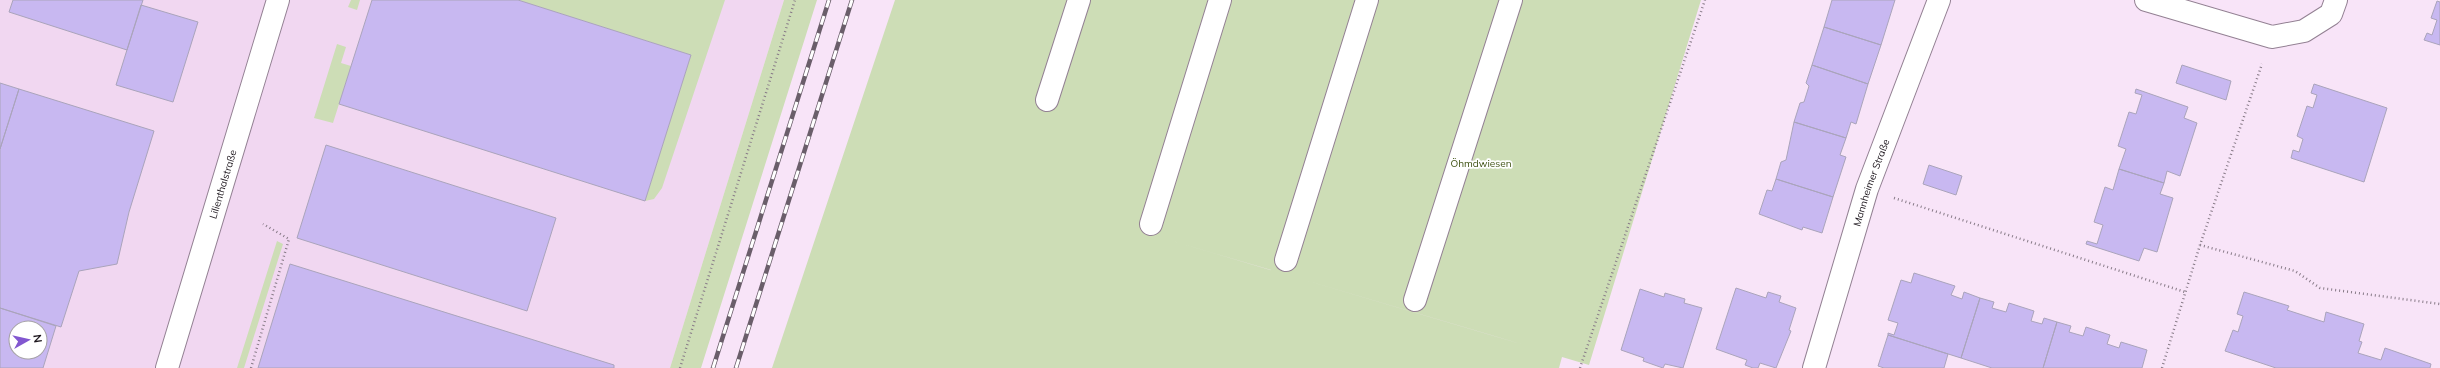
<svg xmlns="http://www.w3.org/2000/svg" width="2440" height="368" font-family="Mulish,sans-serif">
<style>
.built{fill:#f1d7f1;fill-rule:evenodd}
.green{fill:#cdddb6;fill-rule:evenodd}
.building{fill:#c8b8f1;stroke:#aaa4bb;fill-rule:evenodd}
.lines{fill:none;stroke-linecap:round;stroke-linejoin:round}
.minor-casing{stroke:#938193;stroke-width:24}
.path{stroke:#887b88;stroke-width:2.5;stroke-dasharray:1 3;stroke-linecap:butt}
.minor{stroke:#fff;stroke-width:22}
.rail-casing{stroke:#6a5e6a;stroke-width:4.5}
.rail{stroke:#fff;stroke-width:3;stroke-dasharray:9;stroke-linecap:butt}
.labels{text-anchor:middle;stroke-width:3.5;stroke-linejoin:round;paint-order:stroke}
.park-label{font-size:10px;fill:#3c4f10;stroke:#fff}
.street-label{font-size:10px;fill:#1d161d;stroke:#fff}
</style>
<rect width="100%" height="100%" fill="#f8e4f8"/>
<path class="built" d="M0,0H784L670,368H0ZM16,328H40V352H16Z"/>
<path class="green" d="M351,0H360L357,10L348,7Z
M518,0H725L662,188L654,199L645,201L691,55Z
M784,0H817L701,368H670Z
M895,0H1701L1589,365L1562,357L1559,368H772ZM1132,229L1491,335L1531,347Z
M337,44L346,47L341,63L351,66L333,123L314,118Z
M277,241L283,244L244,368H237Z"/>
<path class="building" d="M13,0H143L127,50L9,12Z
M372,0H518L691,55L645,201L339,104Z
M1832,0H1895L1881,45L1824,27Z
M2437,1L2440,2V45L2424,40L2427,33L2432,35L2437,20L2431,18Z
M141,5L198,22L173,102L116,85Z
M1824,27L1881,45L1868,84L1812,65Z
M1812,65L1868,84L1856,124L1851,122L1846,138L1794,122L1800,103L1804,102L1809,86L1806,83Z
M2182,65L2231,81L2226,100L2176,83Z
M0,83L19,89L0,149Z
M2314,84L2387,108L2364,182L2291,158L2293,150L2299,152L2303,139L2297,136L2307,106L2313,108L2317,95L2311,93Z
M19,89L154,131L129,212L117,264L79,271L61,327L0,308V149Z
M2136,89L2188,107L2184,118L2197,123L2180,176L2167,171L2164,183L2119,169L2126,149L2118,146L2129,112L2136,114L2142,95L2135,93Z
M1794,122L1846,138L1840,155L1846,157L1833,197L1776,179L1781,162L1786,160Z
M326,145L556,218L527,311L297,238Z
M1929,165L1962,176L1956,195L1923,184Z
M2119,169L2164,183L2160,194L2173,198L2157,252L2144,248L2139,261L2086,244L2087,241L2097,244L2103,225L2094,222L2105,187L2113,190Z
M1776,179L1833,197L1822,233L1803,227L1802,230L1759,214L1767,190L1772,191Z
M290,264L614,365V368H258Z
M1914,273L1955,286L1951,295L1962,299L1964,292L1980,298L1961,358L1888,335V333L1894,335L1898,323L1888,320L1901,280L1911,283Z
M1736,288L1766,298L1768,292L1781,296L1779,302L1796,308L1789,330L1791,331L1776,368L1760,363L1758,368H1753L1745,365L1747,360L1716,349Z
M1640,289L1664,297L1665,293L1685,299L1684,303L1702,308L1683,368L1665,364L1663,368L1643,361L1644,358L1621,350Z
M2244,292L2289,306L2287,310L2324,322L2326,312L2364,324L2359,341L2362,342L2358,353L2381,360L2385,348L2431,364L2430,368H2276L2225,351L2233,330L2238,332L2243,316L2237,314Z
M1980,298L1994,302L1992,308L2006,312L2009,303L2034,311L2031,321L2042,324L2044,318L2057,322L2043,368H1992L1961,358Z
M0,308L56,326L43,368H0ZM16,328H40V352H16Z
M2057,322L2071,326L2069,332L2083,336L2086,327L2110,335L2107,344L2119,348L2121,342L2147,350L2142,368H2043Z
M1888,335L1948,354L1944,368H1884L1878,366Z"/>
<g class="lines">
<defs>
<g id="minor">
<path d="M2146,0L2272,37L2304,31L2331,14L2336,0"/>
<path d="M1047,100L1079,0"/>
<path d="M1151,224L1220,0"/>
<path d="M1286,260L1367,0"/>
<path d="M1415,300L1511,0"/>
<path id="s1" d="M167,368L278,0"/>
<path id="s2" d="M1814,368L1867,189L1939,0"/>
</g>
</defs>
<use href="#minor" class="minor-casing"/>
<path class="path" d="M1894,198L2185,292
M2200,245L2295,271L2320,288L2440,304
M251,368L289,239L263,224
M680,368L795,0
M1580,368L1705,0
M2162,368L2200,245L2262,64"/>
<use href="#minor" class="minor"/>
<defs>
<path id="rail" d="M713,368L829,0
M736,368L852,0"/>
</defs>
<use href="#rail" class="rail-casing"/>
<use href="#rail" class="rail"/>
</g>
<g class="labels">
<g class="park-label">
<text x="1481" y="167">Öhmdwiesen</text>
</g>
<g class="street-label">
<text dy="4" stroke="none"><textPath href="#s2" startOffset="194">Mannheimer Straße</textPath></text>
<text dy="4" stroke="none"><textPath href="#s1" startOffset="192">Lilienthalstraße</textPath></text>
</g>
</g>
<g transform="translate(28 340) rotate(82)"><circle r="19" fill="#ffffff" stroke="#a5a2a5"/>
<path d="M0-3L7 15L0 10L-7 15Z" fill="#8257d0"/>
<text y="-6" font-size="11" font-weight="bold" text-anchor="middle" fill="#1d161d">N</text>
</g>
</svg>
